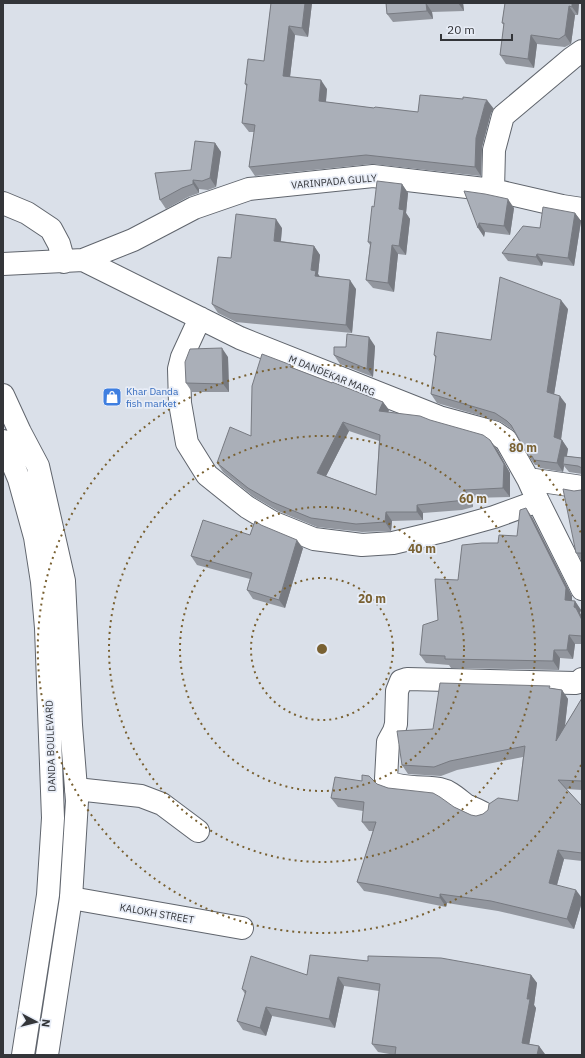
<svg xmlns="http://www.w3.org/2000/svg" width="585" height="1058" font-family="'IBM Plex Sans',sans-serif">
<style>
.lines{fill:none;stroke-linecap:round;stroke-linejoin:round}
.minor-casing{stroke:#60656d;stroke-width:24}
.secondary-casing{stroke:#60656d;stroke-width:24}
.minor{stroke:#fff;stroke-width:22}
.secondary{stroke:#fff;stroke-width:22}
.wall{fill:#92969e;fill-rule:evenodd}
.shaded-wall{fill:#777a81}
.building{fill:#aaafb8;stroke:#777a81;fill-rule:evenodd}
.ring{fill:none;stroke:#796132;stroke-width:2;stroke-dasharray:2 4}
.labels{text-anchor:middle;stroke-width:3.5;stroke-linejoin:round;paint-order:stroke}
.street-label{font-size:10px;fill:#333539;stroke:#e8edf7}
.shop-label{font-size:10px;fill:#366cbe;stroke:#e8edf7;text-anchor:start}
.centre{fill:#796132;stroke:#e8edf7;stroke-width:2}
.ring-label{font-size:12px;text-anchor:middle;font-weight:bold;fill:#796132;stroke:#e8edf7;stroke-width:3.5;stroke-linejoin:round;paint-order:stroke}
</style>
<rect width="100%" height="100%" fill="#dae0e9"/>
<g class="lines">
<defs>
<path id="minor" d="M493,190L494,150L503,116L572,58L582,51
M3,203L27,213L51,229L59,244L64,262
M83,260L133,240L194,208L249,189L373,176L493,190L562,206L582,209
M3,264L83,260L240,338L439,417L494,432L506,440L528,479L538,501L582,589
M200,318L182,357L179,369L180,403L187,443L207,475L247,507L272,522L314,539L362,545L393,543L447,530L494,517L538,501
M528,479L582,487
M76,789L141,796L162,804L198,831
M483,813C478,810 472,808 466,805C458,799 450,791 440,789C426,786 396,790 386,779L388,742L394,731L396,724L397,691L401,681L407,679L575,683L579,682L582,679
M71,898L242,928"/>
<path id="secondary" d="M3,395L20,432L38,466L64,581L71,725L77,801L71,898L47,1055
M3,441L19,479L35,537L42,582L46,628L53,818L48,895L23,1055"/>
</defs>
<use href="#minor" class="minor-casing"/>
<use href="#secondary" class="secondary-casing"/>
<use href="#minor" class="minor"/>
<use href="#secondary" class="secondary"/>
</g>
<path class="wall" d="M271,3H312L308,37L295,35L290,77L327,89L326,102L374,108L418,112L494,109L491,113L482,147L481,176L372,164L255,176L249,167L254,132H249L242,123L247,87L245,84L264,61Z
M386,3H463L464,11L432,12L433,19L393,22L387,14Z
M505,3H579L578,15H575L571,44L565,47L537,44L534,68L506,64L500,55L504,25L502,23Z
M215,143L221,152L216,187L208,190L199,189V193L188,197L166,209L160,200L191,170Z
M402,184L408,193L406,213L410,219L406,255L398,254L394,292L373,288L366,280L370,245L368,242L374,207Z
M464,191L514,208L510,235L485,232L484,237Z
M575,213L581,221L574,266L543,262L542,266L508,261L502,253L540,228Z
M282,228L281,241L314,246L320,255L318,274L320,277L356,289L352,333L236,322L218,313L212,304L231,258Z
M568,309L554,394L566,404L561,440H562L568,449L567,456L582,458V474L569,472L564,466L563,472L540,468L538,465H535L529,457L513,430L501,422L437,403L431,394L436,359L434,355L491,340Z
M375,346L373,377L340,364L334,355L346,347Z
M228,357L229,392H192L186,383Z
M291,365L293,368L383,402L389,410L388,413L497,449L510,473V497L471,498L473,507L462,510L423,513V520L392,521L391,531L362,532L317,527L278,511L254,497L223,472L217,463L251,436ZM349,431L379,441L376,495L326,476Z
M582,489V561L576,553L574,491L581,490Z
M532,517L572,596V601H575L581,610L580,613L582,616V644H575L573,659L560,658L559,670L451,668L449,665L426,663L420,655L458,580L498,543L517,536Z
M250,535L303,548L285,608L253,599L247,590L250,579L197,565L191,556Z
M551,688L562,690L568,699L565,726L582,698V790L566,789L582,806V861L564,859L557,885L582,898V902L574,929L498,911L447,903L446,907L387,895L364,891L357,882L373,831H369L362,822L363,811L338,807L331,798L377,784L388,788L454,807L471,815L476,816L483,814L518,801L523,757L457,770L441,776L408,774L402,765L433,729Z
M368,961L531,975L537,983L534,1005L536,1008L529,1044L539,1046L545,1055H395L378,1052L372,1044L379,991L344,986L335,1028L272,1016L266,1036L243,1030L237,1021L245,994L242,989Z"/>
<path class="shaded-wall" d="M305,3H312L308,37L302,28Z
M426,3L432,12L433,19L427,11Z
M458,3H463L464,11Z
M572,3H579L578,15L572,7Z
M569,6L575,15L571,44L565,35Z
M289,26L295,35L289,85L283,76Z
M531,35L537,44L534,68L528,59Z
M321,80L327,89L325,110L319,101Z
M487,100L494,109L491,113L482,147L481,176L475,167L476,138L485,104Z
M215,143L221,152L216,187L210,178Z
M193,180L199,189V193L193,184Z
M402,184L408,193L406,213L410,219L406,255L399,246V209Z
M508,199L514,208L510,235L504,226Z
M575,213L581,221L574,266L568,258Z
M276,219L282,228L280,249L274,241Z
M479,223L485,232L484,237L478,228Z
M392,245L398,254L394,292L388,283Z
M314,246L320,255L318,274L322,279L321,285L311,270Z
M537,254L543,262L542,266L536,257Z
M350,280L356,289L352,333L346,325Z
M561,300L568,309L553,401L547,392Z
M369,337L375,346L373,377L367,369Z
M222,348L228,357L229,392L223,384Z
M560,396L566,404L560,446L554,437Z
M383,402L389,410L385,420L379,411Z
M343,422L349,431L323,482L317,473Z
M490,440L497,449L510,473V497L503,488Z
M562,440L568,449L565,464H563L564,466L563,472L557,463Z
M465,490L471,498L473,507L467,499Z
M417,505L423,513V520L417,512Z
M526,508L532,517L572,596V609L565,600Z
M386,512L392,521L391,531L385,522Z
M297,540L303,548L285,608L279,600Z
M575,601L581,610L580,613L582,616V620L574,607Z
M569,635L575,644L573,659L567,650Z
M554,650L560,658L559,670L553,661Z
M562,690L568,699L562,750L556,741Z
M558,850L564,859L555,892L549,883Z
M576,890L582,898V902L574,929L567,919Z
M440,894L447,903L446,907L440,898Z
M531,975L537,983L534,1005L536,1008L528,1051L522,1043L527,999Z
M338,977L344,986L335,1028L329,1019Z
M266,1007L272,1016L266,1036L260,1028Z
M539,1046L545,1054V1055H537Z"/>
<path class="building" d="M271,3H305L302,28L289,26L283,76L321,80L319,101L374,108L375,107L418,112L420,95L463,99V97L487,100L485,104L476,138L475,167L366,155L249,167L255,125L242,123L247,84H245L248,59L264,61Z
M386,3H426L427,11L387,14Z
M505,3H572V7L569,6L565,35L559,39L531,35L528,59L500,55L504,23H502Z
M195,141L215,143L210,178L202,181L193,180V184L182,188L160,200L155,173L191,170Z
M377,181L402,184L399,209L404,210L399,246L392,245L388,283L366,280L371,242H368L372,206L374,207Z
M464,191L485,194L508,199L504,226L479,223L478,228Z
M543,207L575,213L568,258L537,254L536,257L502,253L523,226L540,228Z
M236,214L276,219L274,241L314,246L311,270L316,271L315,276L350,280L346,325L230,313L212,304L218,257L231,258Z
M500,277L561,300L547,392L560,396L554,437L562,440L557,463L534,460L532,456L529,457L511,425L507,421L495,413L431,394L436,356L434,355L437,332L491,340Z
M347,334L369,337L367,369L334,355V347H346Z
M222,348L223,384L186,383L185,362L190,349Z
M262,354L291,365L290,367L332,383V382L383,402L379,411L420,416L430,420L483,435L490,440L504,464L503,488L465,490L467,499L456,501L417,505V512H386L385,522L356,524L311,518L272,502L248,488L217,463L230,427L251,436L252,386ZM343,422L380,435L376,495L317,473Z
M564,456L582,458V468L578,466L563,464Z
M563,489L574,491L581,490L582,489V553H576Z
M526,508L566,588L565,600L575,601L574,607L576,608L582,620V636L569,635L567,650H554L553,661L445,659V656L420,655L423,625L438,620L435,579L458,580L462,545L482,543H498L499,535L517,536L520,510Z
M203,520L250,535L255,521L261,525L297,540L279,600L247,590L252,573L191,556Z
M440,683L550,686L549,688L562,690L556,741L582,698V781L558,780L582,806V853L558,850L549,883L576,890L567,919L491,901L440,894V898L380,886L357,882L376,822H362L364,802L331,798L335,777L362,781V775L369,776L377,784L388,788L433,793L440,797L454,807L471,815L476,816L483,814L488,810L489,804L498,798L518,801L525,746L450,761L434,767L402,765L397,731L433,729Z
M310,955L368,961V956L441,958L480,965L531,975L527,999H530L522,1043L539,1046L537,1055H395L396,1047L372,1044L380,984L338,977L329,1019L266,1007L260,1028L237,1021L246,991L242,989L251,956L307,975Z"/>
<g class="ring">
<circle cx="322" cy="649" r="71"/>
<circle cx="322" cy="649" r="142"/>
<circle cx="322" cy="649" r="213"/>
<path d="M581 765A284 284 0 1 1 581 533"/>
</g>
<defs>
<symbol id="shop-square" viewBox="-11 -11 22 22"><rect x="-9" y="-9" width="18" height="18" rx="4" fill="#3f7fe0" stroke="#e8edf7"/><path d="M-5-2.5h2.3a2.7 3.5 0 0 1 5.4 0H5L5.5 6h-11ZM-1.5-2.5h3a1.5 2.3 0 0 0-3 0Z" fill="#fff"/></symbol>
</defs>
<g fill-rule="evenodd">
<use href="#shop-square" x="101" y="386" width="22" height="22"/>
</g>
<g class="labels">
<g class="street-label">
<text transform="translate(334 181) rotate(-5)" y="4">VARINPADA GULLY</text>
<text transform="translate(332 375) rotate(22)" y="4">M DANDEKAR MARG</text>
<text transform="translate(50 746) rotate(-92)" y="4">DANDA BOULEVARD</text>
<text transform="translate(157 913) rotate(10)" y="4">KALOKH STREET</text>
</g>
<g class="shop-label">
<text x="126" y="395">Khar Danda<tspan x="126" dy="12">fish market</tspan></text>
</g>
</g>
<circle cx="322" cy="649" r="6" class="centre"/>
<g class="ring-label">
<text x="523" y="452">80 m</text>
<text x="473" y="503">60 m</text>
<text x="422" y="553">40 m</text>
<text x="372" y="603">20 m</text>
</g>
<rect width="585" height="1058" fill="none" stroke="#333539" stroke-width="8"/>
<g transform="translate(36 1022) rotate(97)" stroke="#e8edf7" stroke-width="3" paint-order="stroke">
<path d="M0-3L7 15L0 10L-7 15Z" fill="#333539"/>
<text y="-6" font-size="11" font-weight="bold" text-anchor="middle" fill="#333539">N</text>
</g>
<path d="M441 34v6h71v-6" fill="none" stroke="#333539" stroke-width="2"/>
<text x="447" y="34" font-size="12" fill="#333539" stroke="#e8edf7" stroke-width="3" paint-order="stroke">20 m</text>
</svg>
